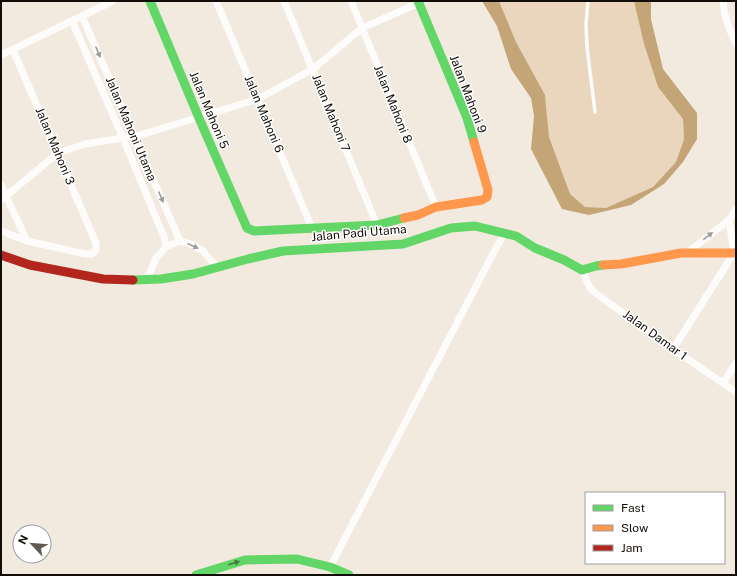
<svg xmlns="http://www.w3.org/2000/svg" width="737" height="576" font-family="'Public Sans',sans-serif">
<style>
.green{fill:#e9d6bc}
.water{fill:#c3a578}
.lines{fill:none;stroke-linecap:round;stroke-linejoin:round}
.lane{stroke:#fdfcfa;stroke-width:3.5}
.street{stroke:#fdfcfa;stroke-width:7}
.fast{stroke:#63d668;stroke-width:9}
.slow{stroke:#ff974d;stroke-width:9}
.jam{stroke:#b3261e;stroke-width:9}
.oneway{fill:#9f9c99}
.oneway2{fill:#3f7c3c}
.labels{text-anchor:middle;stroke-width:3;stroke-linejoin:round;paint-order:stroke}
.street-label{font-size:12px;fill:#120d07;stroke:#fff}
</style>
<rect width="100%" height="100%" fill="#f2eade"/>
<path class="green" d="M499,1H634L644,44L658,87L683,119L684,139L676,162L653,187L606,208L585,207L570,195L549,137L545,95L516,42Z"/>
<path class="water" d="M482,1H499L516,42L545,95L549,137L570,194L585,207L606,208L653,187L676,162L684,139L683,119L658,87L644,44L634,1H651V19L663,69L697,113V139L683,162L664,184L631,205L589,215L562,209L531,149L534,116L531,98L511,69L497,26Z"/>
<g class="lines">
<path class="lane" d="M588,1L586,24L587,47L595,112"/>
<path class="street" d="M216,1L312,228
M284,1L377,225
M351,1L436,207
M723,1C724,16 729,30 736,43
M82,16L180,241
M72,21L123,138L164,237L166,247
M1,55L113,1
M1,185L27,241
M1,200L58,153L85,144L123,138L134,137L258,99L313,69L362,28L419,3
M1,231L27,241L85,254H92L96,250V243L13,50
M687,253L729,220L736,209
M582,270L590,288L594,292L673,349L736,392
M147,279L156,258L166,247L180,241L190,244L202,250L218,268
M673,349L734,253L729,220
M723,383L736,363
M330,567L496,248L505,233"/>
<path class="fast" d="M150,1L199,118L247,228L254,231L377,225L404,218
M418,1L467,118L474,142
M133,280L161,279L193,274L248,259L283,251L403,244L451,228L475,226L516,236L535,248L564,260L582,270L596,266L603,265
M196,575L245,560L297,559L330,567L349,575"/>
<path class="slow" d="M404,218L418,215L436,207L482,200L487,197L488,190L474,142
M603,265L621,264L681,253H736"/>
<path class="jam" d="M1,255L30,265L103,279L133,280"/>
</g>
<defs><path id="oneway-solid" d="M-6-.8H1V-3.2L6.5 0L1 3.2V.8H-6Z"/></defs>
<g class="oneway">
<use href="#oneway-solid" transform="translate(98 52) rotate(67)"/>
<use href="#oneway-solid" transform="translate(161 197) rotate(66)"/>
<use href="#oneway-solid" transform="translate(708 236) rotate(-38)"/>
<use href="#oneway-solid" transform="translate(193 246) rotate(24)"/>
</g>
<use class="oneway2" href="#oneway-solid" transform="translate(234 563) rotate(-18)"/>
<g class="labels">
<g class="street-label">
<text transform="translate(468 94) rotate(69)" y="4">Jalan Mahoni 9</text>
<text transform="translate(393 104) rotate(68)" y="4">Jalan Mahoni 8</text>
<text transform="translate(209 110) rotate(67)" y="4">Jalan Mahoni 5</text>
<text transform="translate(331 113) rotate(68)" y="4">Jalan Mahoni 7</text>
<text transform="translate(264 114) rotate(67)" y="4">Jalan Mahoni 6</text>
<text transform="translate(131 129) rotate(67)" y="4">Jalan Mahoni Utama</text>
<text transform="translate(55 146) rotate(67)" y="4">Jalan Mahoni 3</text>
<text transform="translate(359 233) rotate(-5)" y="4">Jalan Padi Utama</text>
<text transform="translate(655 335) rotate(36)" y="4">Jalan Damar 1</text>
</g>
</g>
<rect width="737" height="576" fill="none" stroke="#120d07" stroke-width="4"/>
<rect x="585" y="492" width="140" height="72" fill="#ffffff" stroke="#a09e9c"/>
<rect x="593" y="505" width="20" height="6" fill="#63d668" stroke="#a09e9c"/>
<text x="621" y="512" font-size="12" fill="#120d07">Fast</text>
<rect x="593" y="525" width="20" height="6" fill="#ff974d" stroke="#a09e9c"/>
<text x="621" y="532" font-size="12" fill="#120d07">Slow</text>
<rect x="593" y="545" width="20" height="6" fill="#b3261e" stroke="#a09e9c"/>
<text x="621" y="552" font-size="12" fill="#120d07">Jam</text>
<g transform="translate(32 544) rotate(296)"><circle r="19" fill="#ffffff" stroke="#a09e9c"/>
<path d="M0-3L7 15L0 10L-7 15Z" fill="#605a52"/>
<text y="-6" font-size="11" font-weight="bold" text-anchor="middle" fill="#120d07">N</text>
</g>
</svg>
